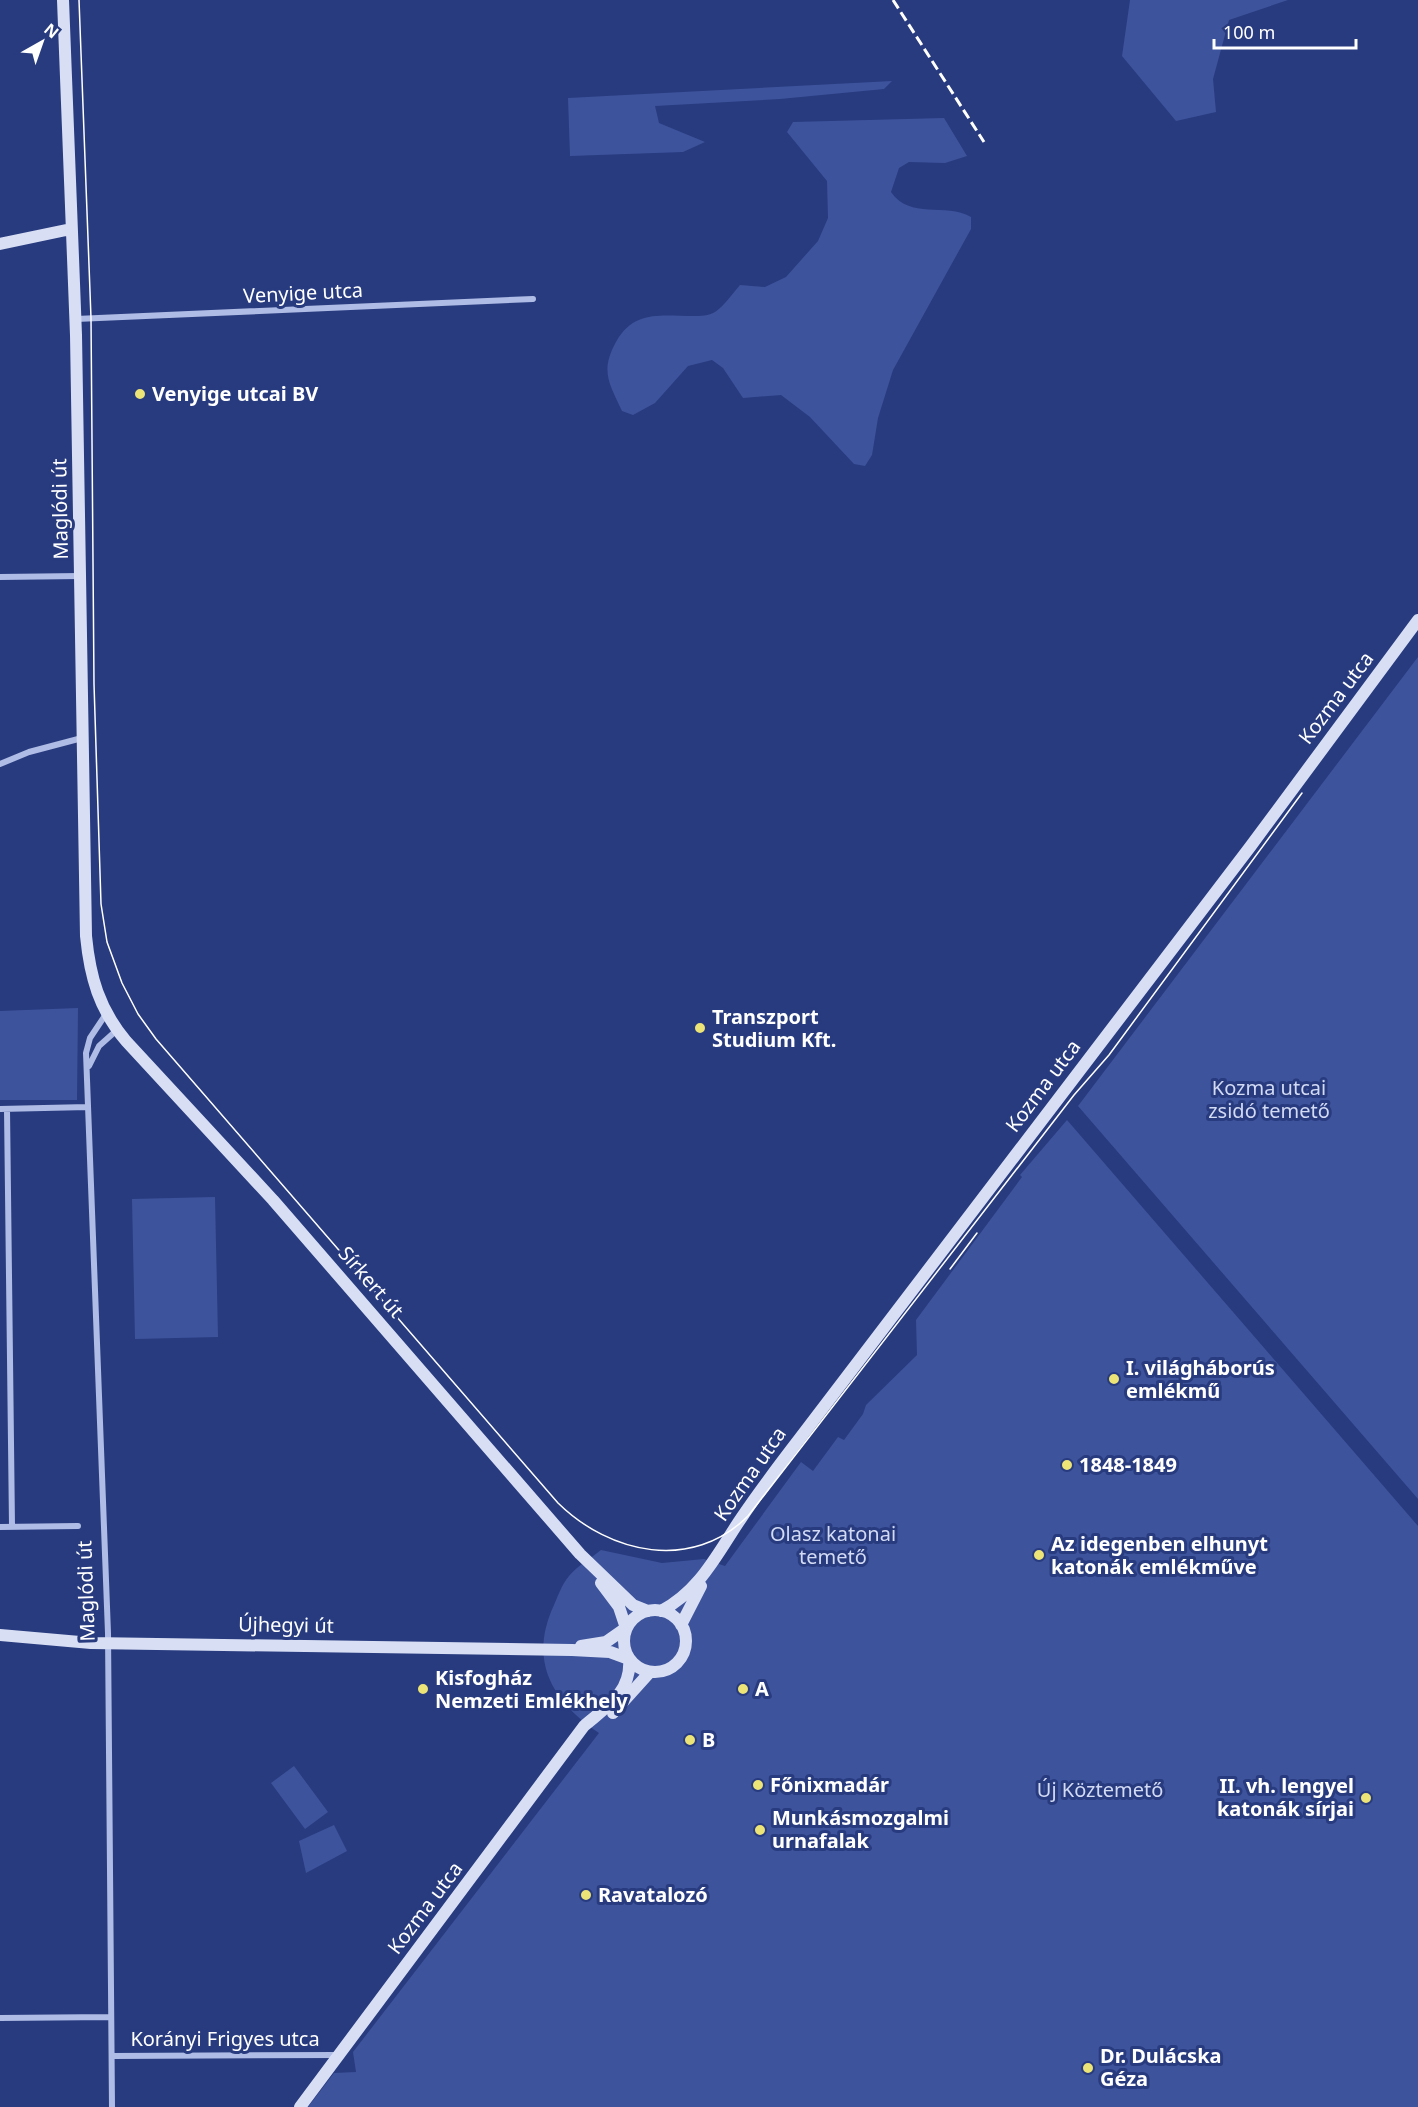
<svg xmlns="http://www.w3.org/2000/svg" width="1418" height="2107" font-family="'Noto Sans',sans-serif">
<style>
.green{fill:#3d539c}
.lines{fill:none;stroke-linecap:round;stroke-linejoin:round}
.street{stroke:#afbce5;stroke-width:6}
.secondary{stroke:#d8dff5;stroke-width:12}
.tram{stroke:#fff;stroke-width:1.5}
.rail{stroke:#fff;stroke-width:3;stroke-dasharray:10 4.5;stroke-linecap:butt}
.poi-dot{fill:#ece476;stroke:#283b7f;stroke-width:2}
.labels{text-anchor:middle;stroke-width:6;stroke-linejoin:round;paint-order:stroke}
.street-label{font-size:20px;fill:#fff;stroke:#283b7f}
.poi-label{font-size:20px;font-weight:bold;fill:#fff;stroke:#283b7f;text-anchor:start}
.park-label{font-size:20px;fill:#d2daf4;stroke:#283b7f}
</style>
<rect width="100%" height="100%" fill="#283b7f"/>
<path class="green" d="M1130,0H1288L1229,20L1213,79L1216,112L1176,121L1122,56Z
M892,81L884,89L780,99L655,106L659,123L705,142L683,152L570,156L568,98Z
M944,118L967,156L945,163L909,162L899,168L891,192C910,220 945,202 971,217V229L893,370L878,418L872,455L865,466L854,464L810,417L781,395L743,398L723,368L712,360L688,366L655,403L633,415L622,411C609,383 600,371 616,342C634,310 660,316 693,316C700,316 709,316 715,312C724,306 733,293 740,285L765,287L786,277L818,241L828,218L827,181L787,132L793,122Z
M1418,657V1499L1078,1106Z
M78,1008L77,1100H0V1011Z
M1067,1120L1418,1526V2107H308L334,2073L356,2072L353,2052L599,1733C552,1701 528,1661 554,1605C558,1596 562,1584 569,1576C577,1566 590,1559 601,1550L662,1563L704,1559L725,1566L801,1462L813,1471L838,1437L844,1440L863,1414L866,1405L917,1355L916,1320L1022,1177L1020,1175Z
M215,1197L218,1337L135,1339L132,1199Z
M294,1766L328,1812L305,1829L271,1783Z
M334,1825L347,1851L306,1873L299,1841Z"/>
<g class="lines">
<path class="street" d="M76,319L533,299
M0,577L80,576
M0,764L29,752L82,738
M106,1014L90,1038L86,1053L108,1633L112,2107
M89,1066L99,1046L117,1030
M0,1109L88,1107
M7,1109L12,1526
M0,1527L78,1526
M0,2018L110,2017
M112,2056L338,2055"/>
<path class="secondary" d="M63,0L76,335L86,936C90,977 99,1009 126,1041L273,1200L580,1554L633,1605L648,1611
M0,244L71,229
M601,1583L619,1607L626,1628
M624 1641a31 31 0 1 1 62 0a31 31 0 1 1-62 0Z
M661,1611C701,1590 718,1552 742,1517C760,1490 780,1464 800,1438L1250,847L1418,620
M681,1625L701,1586
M0,1635L91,1643L572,1650L610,1652L629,1659
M581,1646L606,1642L626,1628
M613,1713L650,1672
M300,2107L584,1726C606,1707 632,1692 629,1659"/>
<path class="tram" d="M79,0L91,318L94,684L101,904L107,942L122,983L138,1014L156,1039L558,1503C610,1554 692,1572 748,1516L1074,1095L1109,1055L1302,793
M950,1269L977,1233"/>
<path class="rail" d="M893,0L984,142"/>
</g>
<g class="poi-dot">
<circle cx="140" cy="394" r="6"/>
<circle cx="700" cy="1028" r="6"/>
<circle cx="1114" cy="1379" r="6"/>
<circle cx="1067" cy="1465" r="6"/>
<circle cx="1039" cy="1555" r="6"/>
<circle cx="423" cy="1689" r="6"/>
<circle cx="743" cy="1689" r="6"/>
<circle cx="690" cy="1740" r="6"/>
<circle cx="758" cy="1785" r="6"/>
<circle cx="1366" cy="1798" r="6"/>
<circle cx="760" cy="1830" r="6"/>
<circle cx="586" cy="1895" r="6"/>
<circle cx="1088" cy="2068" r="6"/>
</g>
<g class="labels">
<g class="street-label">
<text transform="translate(303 293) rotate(-3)" y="7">Venyige utca</text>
<text transform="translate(60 509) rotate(-91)" y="7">Maglódi út</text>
<text transform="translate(1336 698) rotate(-53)" y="7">Kozma utca</text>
<text transform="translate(1043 1086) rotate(-53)" y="7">Kozma utca</text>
<text transform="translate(371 1282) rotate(49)" y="7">Sírkert út</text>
<text transform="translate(750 1474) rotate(-55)" y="7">Kozma utca</text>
<text transform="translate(86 1591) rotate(-92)" y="7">Maglódi út</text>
<text transform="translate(286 1625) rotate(1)" y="7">Újhegyi út</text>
<text transform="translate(425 1908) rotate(-53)" y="7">Kozma utca</text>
<text x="225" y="2046">Korányi Frigyes utca</text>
</g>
<g class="poi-label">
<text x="152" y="401">Venyige utcai BV</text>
<text x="712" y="1024">Transzport<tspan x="712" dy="23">Studium Kft.</tspan></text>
<text x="1126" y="1375">I. világháborús<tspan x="1126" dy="23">emlékmű</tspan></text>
<text x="1079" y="1472">1848-1849</text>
<text x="1051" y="1551">Az idegenben elhunyt<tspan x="1051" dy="23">katonák emlékműve</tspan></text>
<text x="435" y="1685">Kisfogház<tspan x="435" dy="23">Nemzeti Emlékhely</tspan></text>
<text x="755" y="1696">A</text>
<text x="702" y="1747">B</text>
<text x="770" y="1792">Főnixmadár</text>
<text x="1354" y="1793" text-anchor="end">II. vh. lengyel<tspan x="1354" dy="23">katonák sírjai</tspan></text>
<text x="772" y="1825">Munkásmozgalmi<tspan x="772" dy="23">urnafalak</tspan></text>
<text x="598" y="1902">Ravatalozó</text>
<text x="1100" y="2063">Dr. Dulácska<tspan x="1100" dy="23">Géza</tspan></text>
</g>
<g class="park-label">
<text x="1269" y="1095">Kozma utcai<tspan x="1269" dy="23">zsidó temető</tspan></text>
<text x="833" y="1541">Olasz katonai<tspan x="833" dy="23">temető</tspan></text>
<text x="1100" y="1797">Új Köztemető</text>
</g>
</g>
<g transform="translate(42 42) rotate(40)" stroke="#283b7f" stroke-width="4.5" paint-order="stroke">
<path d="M0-4.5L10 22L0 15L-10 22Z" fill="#ffffff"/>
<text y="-9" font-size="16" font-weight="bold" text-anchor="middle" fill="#ffffff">N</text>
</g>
<path d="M1214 39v9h142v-9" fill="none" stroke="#ffffff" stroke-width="3"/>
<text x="1223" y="39" font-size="18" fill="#ffffff" stroke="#283b7f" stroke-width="4.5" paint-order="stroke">100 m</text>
</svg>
